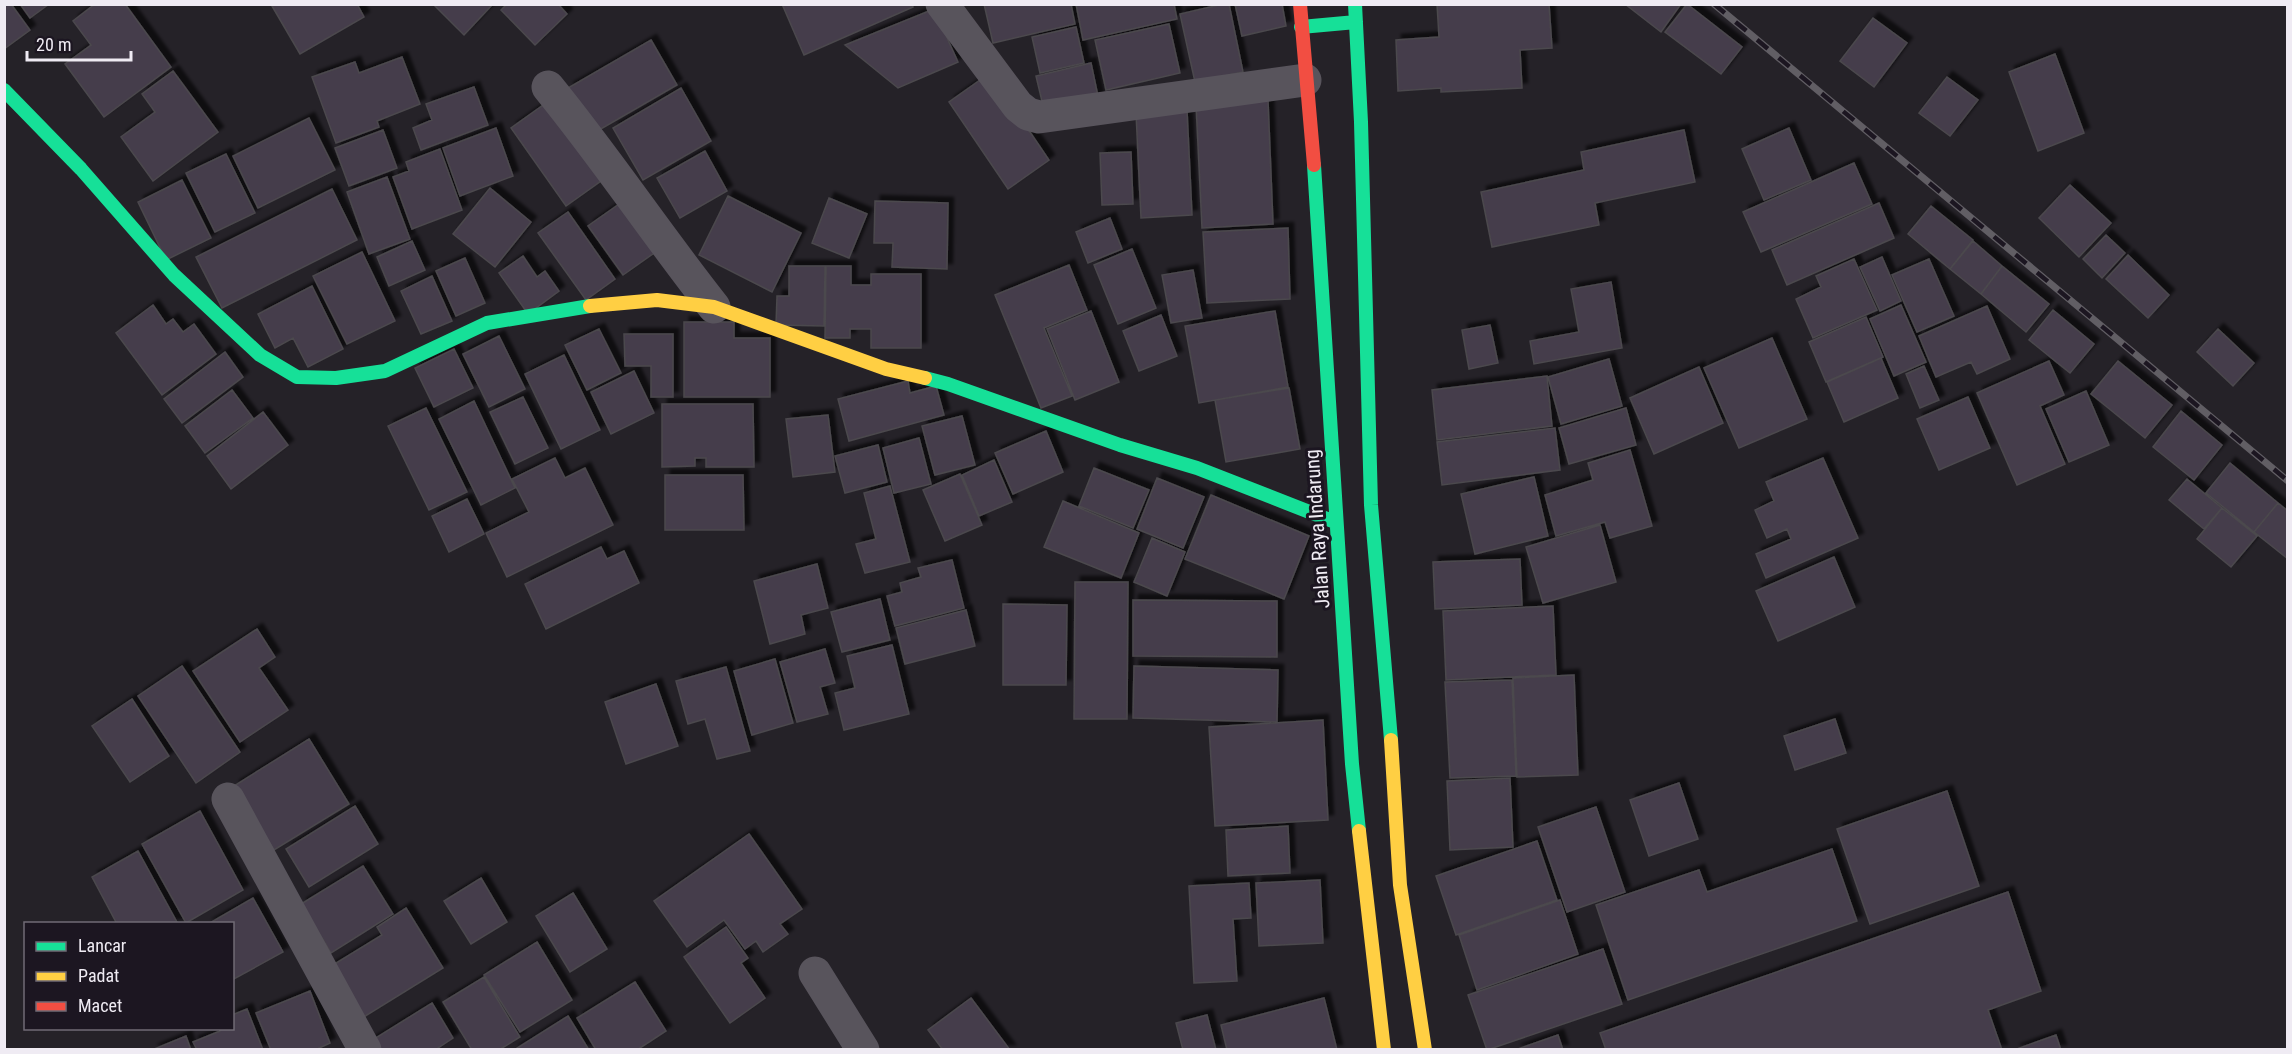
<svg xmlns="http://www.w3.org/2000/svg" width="2292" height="1054" font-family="'Roboto Condensed',sans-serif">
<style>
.building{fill:#453e4b;stroke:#4b484d;stroke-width:1.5;filter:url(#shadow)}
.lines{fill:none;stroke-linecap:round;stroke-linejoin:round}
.street{stroke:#58545c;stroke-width:33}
.fast{stroke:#16e098;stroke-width:14}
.slow{stroke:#ffcf43;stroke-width:14}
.jam{stroke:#f24e42;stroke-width:14}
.rail-casing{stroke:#615e64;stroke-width:7}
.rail{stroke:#1c1621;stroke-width:4.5;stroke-dasharray:14;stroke-linecap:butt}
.labels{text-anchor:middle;stroke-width:6;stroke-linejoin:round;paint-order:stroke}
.street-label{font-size:20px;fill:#efebf3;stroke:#1c1621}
</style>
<defs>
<filter id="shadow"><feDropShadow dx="5.5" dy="-5.5" stdDeviation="1.5" flood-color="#0009"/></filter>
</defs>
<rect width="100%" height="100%" fill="#252228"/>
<path class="building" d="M4,4H11L30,30L4,49Z
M20,4H49L30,18Z
M95,4H125L171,67L104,117L65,64L91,45L73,21Z
M274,4H357L364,17L300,54L272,6Z
M433,4H493L464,35Z
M507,4H558L567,14L535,45L501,10Z
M782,4H912L913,7L804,55Z
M984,4H1071L1075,24L993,43Z
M1076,4H1174L1177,19L1083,40Z
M1223,4H1229L1243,72L1195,82L1180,14Z
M1235,4H1282L1286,26L1242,36Z
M1437,4H1549L1552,48L1520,50L1522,88L1441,92V88L1398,91L1396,40L1439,37Z
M1625,4H1681L1661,32Z
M1687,4L1742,47L1721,74L1665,32Z
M934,9L958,62L898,88L845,45Z
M1873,18L1907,43L1874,87L1840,61Z
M1169,24L1180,73L1106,90L1095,40Z
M1076,27L1084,63L1040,73L1032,37Z
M651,40L677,85L594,133L568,88Z
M2055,54L2084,133L2038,151L2009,72Z
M402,57L420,104L377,121L379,127L336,143L312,77L355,62L359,73Z
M1091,63L1099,101L1045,114L1036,76Z
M173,71L218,132L153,181L121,137L155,112L142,94Z
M990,73L1049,160L1008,189L949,102Z
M1947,77L1978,100L1950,136L1919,113Z
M474,87L488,125L421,150L413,128L432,120L426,104Z
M681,88L711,141L643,180L613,128Z
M1268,100L1273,224L1202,228L1196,104Z
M546,103L601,181L566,206L511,128Z
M1187,110L1192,215L1141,218L1136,113Z
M309,118L335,170L258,208L233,156Z
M496,128L513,176L460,196L443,148Z
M1789,128L1811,180L1764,200L1742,149Z
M383,130L397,168L349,186L335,148Z
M1684,130L1695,182L1595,203L1599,225L1492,247L1481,192L1584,170L1581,152Z
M440,149L462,210L412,229L393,177L409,171L406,162Z
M705,151L727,191L680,218L657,178Z
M1131,152L1133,204L1102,205L1100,153Z
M226,154L255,213L215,232L186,173Z
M1854,163L1872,204L1761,252L1743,212Z
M387,177L410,239L369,254L347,192Z
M182,180L211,238L166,260L138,202Z
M2070,185L2111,223L2079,257L2039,218Z
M490,188L531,222L495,267L453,234Z
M332,189L357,240L222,308L196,257Z
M728,196L801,233L772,292L699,255Z
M829,198L867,214L849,258L812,243Z
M875,201L948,203L947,269L892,267L893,243H874Z
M622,202L657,251L623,275L588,226Z
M1879,203L1894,238L1787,285L1772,250Z
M1931,206L1973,240L1950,269L1908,234Z
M568,212L615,279L586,300L538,233Z
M1110,218L1122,249L1088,263L1076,232Z
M1288,228L1290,299L1207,303L1203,232Z
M2106,235L2125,253L2102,278L2083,259Z
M412,241L425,270L389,286L377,257Z
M1973,241L2002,266L1981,294L1950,269Z
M1132,249L1156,308L1118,324L1094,265Z
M362,252L395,321L347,344L313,276Z
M2128,255L2169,295L2148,318L2106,279Z
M523,256L537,277L545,271L559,291L528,314L499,273Z
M1882,257L1901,301L1880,311L1860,267Z
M465,258L485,303L456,316L436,271Z
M1854,259L1877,310L1813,338L1796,299L1821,287L1816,276Z
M1929,259L1954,316L1917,332L1892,275Z
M1069,265L1087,310L1044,328L1072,396L1041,408L995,295Z
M789,266H825L824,326L776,325L777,296H789Z
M826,266H851V285H871V274H921V348H871V329H850V338H825Z
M2002,266L2049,304L2026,332L1981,294Z
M1193,270L1202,318L1171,323L1162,275Z
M432,276L452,321L421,334L401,291Z
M1611,282L1622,348L1534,364L1530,341L1579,332L1571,289Z
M312,286L343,349L308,367L293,338L275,348L258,314Z
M153,305L166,324L173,319L183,332L194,324L216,354L162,395L116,333Z
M1901,305L1926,362L1894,376L1870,319Z
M1987,306L2010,359L1977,374L1971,362L1936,377L1919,336Z
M2053,310L2094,344L2070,373L2029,340Z
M1091,311L1119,382L1075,400L1047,329Z
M1275,311L1288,387L1199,403L1185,326Z
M1161,315L1177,356L1139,371L1123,331Z
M1866,317L1883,357L1826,382L1809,342Z
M684,322H734V338H770V397H684Z
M1490,325L1498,363L1469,369L1462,330Z
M599,329L621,373L587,390L565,345Z
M2218,329L2254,363L2233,386L2197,352Z
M624,334H673V397H651V366H625Z
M499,336L525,389L489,407L463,354Z
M1772,338L1807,419L1739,448L1704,368Z
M454,349L473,388L434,407L415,368Z
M225,352L243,377L182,423L164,399Z
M564,355L600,430L561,449L525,374Z
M1881,358L1898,398L1844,422L1827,382Z
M1609,359L1622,406L1561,424L1548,377Z
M2049,361L2064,395L2040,406L2065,464L2017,485L1977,393Z
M2118,361L2172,405L2145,438L2091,394Z
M1924,366L1939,400L1920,408L1906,374Z
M1699,367L1723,423L1654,454L1630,398Z
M634,371L654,413L611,434L591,392Z
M1547,376L1552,426L1437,440L1432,390Z
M908,381L910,393L936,386L944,415L849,441L838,399Z
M1289,388L1300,449L1226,462L1215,400Z
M232,390L253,418L205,453L185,426Z
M2086,391L2109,445L2069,462L2046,409Z
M523,397L548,448L515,464L490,412Z
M1968,397L1990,448L1939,470L1917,419Z
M474,401L515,488L481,505L439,419Z
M662,404H753L754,467H706V458H695V466L662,467Z
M426,408L467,492L429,510L388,426Z
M1626,408L1636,445L1569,464L1559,428Z
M2181,411L2222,445L2194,480L2153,447Z
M263,412L288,445L231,489L207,456Z
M828,415L835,472L793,477L786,419Z
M962,416L975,465L935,475L922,426Z
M1555,428L1560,470L1442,485L1437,442Z
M1046,431L1063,472L1013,494L995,453Z
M919,438L931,484L894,493L883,448Z
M878,445L887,482L845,493L835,456Z
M1630,450L1652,526L1610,538L1605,522L1556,536L1545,495L1593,480L1588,463Z
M555,458L565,478L585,468L613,525L507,577L486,533L529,512L512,479Z
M1823,458L1858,538L1766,578L1756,554L1791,539L1787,529L1767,538L1755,510L1774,501L1766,482Z
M994,460L1012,502L979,516L962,475Z
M2230,463L2278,503L2254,532L2206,493Z
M1094,468L1149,490L1133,528L1079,506Z
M960,474L982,525L945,541L923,490Z
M665,475H743L744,530H665Z
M1534,477L1548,536L1475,554L1461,494Z
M1157,478L1204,497L1183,548L1137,529Z
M2187,479L2222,508L2204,529L2169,500Z
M890,486L910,562L865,573L856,544L876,539L864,493Z
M1211,495L1309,536L1284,599L1185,559Z
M467,499L484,534L449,552L432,516Z
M1063,501L1139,533L1121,578L1044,547Z
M2278,503L2288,511V559L2254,532Z
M2222,508L2257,536L2231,567L2197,539Z
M1600,525L1616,582L1543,603L1526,547Z
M1152,538L1185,552L1167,596L1134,582Z
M601,547L607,559L624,551L639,583L546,629L525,584Z
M1834,557L1855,607L1778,641L1756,591Z
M1520,559L1522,605L1435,609L1433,562Z
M952,560L964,608L895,626L887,596L902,592L900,583L921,577L918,568Z
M817,564L828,608L801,615L805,634L770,644L754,581Z
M1075,582H1128L1127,719H1074Z
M880,599L890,640L842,652L831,612Z
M1133,600L1277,601V657L1133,656Z
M1003,604L1067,605L1066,685H1003Z
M1553,606L1556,675L1446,680L1443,611Z
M966,610L975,646L905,664L896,628Z
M257,629L275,657L259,668L288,710L240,742L193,671Z
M892,645L909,714L844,730L835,693L855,688L847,656Z
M825,649L835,683L820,687L828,714L797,722L780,662Z
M775,659L793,723L752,735L734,671Z
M182,666L240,752L196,783L138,696Z
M1134,666L1278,670L1277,722L1133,718Z
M726,667L750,751L717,759L705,719L688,724L676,681Z
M1574,675L1578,775L1517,777L1513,678Z
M1512,680L1516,776L1450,778L1445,682Z
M656,684L678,746L626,764L605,702Z
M132,699L169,756L130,782L92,726Z
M1835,719L1846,753L1795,770L1784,736Z
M1323,720L1328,820L1215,826L1209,727Z
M309,739L349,804L274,850L234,786Z
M1510,778L1513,847L1450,850L1447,781Z
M1679,783L1698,839L1649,856L1630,800Z
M1947,791L1979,886L1870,924L1837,829Z
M355,806L378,844L309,887L286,849Z
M1596,807L1625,892L1567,912L1538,827Z
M200,811L243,890L186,923L142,844Z
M1288,826L1290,873L1228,876L1226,830Z
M749,834L802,909L780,924L788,934L763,952L756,941L745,949L724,920L687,947L654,901Z
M1537,841L1557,900L1456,935L1436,876Z
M1832,849L1857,921L1628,1000L1596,905L1699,870L1707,892Z
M138,851L178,924H117L92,877Z
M363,866L393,914L331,953L301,904Z
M481,878L507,922L471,944L444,901Z
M1320,880L1323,943L1259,946L1256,883Z
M1249,883L1251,918L1233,919L1237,981L1194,983L1189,886Z
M2008,892L2041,991L1988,1010L2002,1050H1606L1600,1033Z
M573,893L607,949L570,972L536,916Z
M253,898L283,952L232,980V924H208Z
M1560,900L1578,954L1477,990L1459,935Z
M406,908L443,968L359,1020L328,968L382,935L377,927Z
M726,927L748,958L741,963L765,998L730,1023L684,957Z
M537,942L572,1000L520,1032L484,975Z
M1603,949L1622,1004L1487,1050L1468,995Z
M484,977L520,1037L499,1050H472L443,1002Z
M635,982L666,1031L637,1050H596L577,1018Z
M310,991L330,1043L315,1050H271L256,1013Z
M971,998L1010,1050H943L928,1030Z
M1324,998L1337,1050H1227L1221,1025Z
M432,1003L453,1038L435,1050H369L366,1044Z
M247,1009L263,1050H197L193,1042L220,1031L219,1028H232V1015Z
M1207,1015L1216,1050H1183L1176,1023Z
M568,1016L589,1050H514Z
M1558,1035L1563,1050H1515Z
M2056,1035L2061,1050H2014Z
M186,1036L191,1050H152Z"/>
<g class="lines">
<path class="street" d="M942,4L1018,106L1028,114L1039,117L1305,80
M548,87C606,158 657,235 714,307
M228,799L365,1050
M815,973L863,1050"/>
<path class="fast" d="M1355,4L1361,122L1371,505L1391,740
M1301,27L1356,22
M4,90L81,169L174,275L260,355L297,377L336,378L385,371L487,323L590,306
M1314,165L1352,764L1359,831
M925,378L948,384L1120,445L1197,468L1335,522"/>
<path class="slow" d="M590,306L657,300L714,307L886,369L925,378
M1391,740L1400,885L1425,1050
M1359,831L1384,1050"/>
<path class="jam" d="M1300,4L1314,165"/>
<defs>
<path id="rail" d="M1714,4L2288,481"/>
</defs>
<use href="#rail" class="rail-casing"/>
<use href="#rail" class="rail"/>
</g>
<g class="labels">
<g class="street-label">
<text transform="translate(1317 529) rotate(-94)" y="7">Jalan Raya Indarung</text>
</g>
</g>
<rect width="2292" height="1054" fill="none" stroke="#efebf3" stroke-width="12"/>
<rect x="24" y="922" width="210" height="108" fill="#1c1621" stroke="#706b75" stroke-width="1.5"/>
<rect x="36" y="942" width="30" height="9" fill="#16e098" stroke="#706b75" stroke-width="1.5"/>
<text x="78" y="952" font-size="18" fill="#efebf3">Lancar</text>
<rect x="36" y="972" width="30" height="9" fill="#ffcf43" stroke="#706b75" stroke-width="1.5"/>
<text x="78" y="982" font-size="18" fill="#efebf3">Padat</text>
<rect x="36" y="1002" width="30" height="9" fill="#f24e42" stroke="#706b75" stroke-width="1.5"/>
<text x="78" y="1012" font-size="18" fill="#efebf3">Macet</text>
<path d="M27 51v9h104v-9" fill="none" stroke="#efebf3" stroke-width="3"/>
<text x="36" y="51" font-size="18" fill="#efebf3" stroke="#1c1621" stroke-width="4.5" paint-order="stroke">20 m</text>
</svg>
